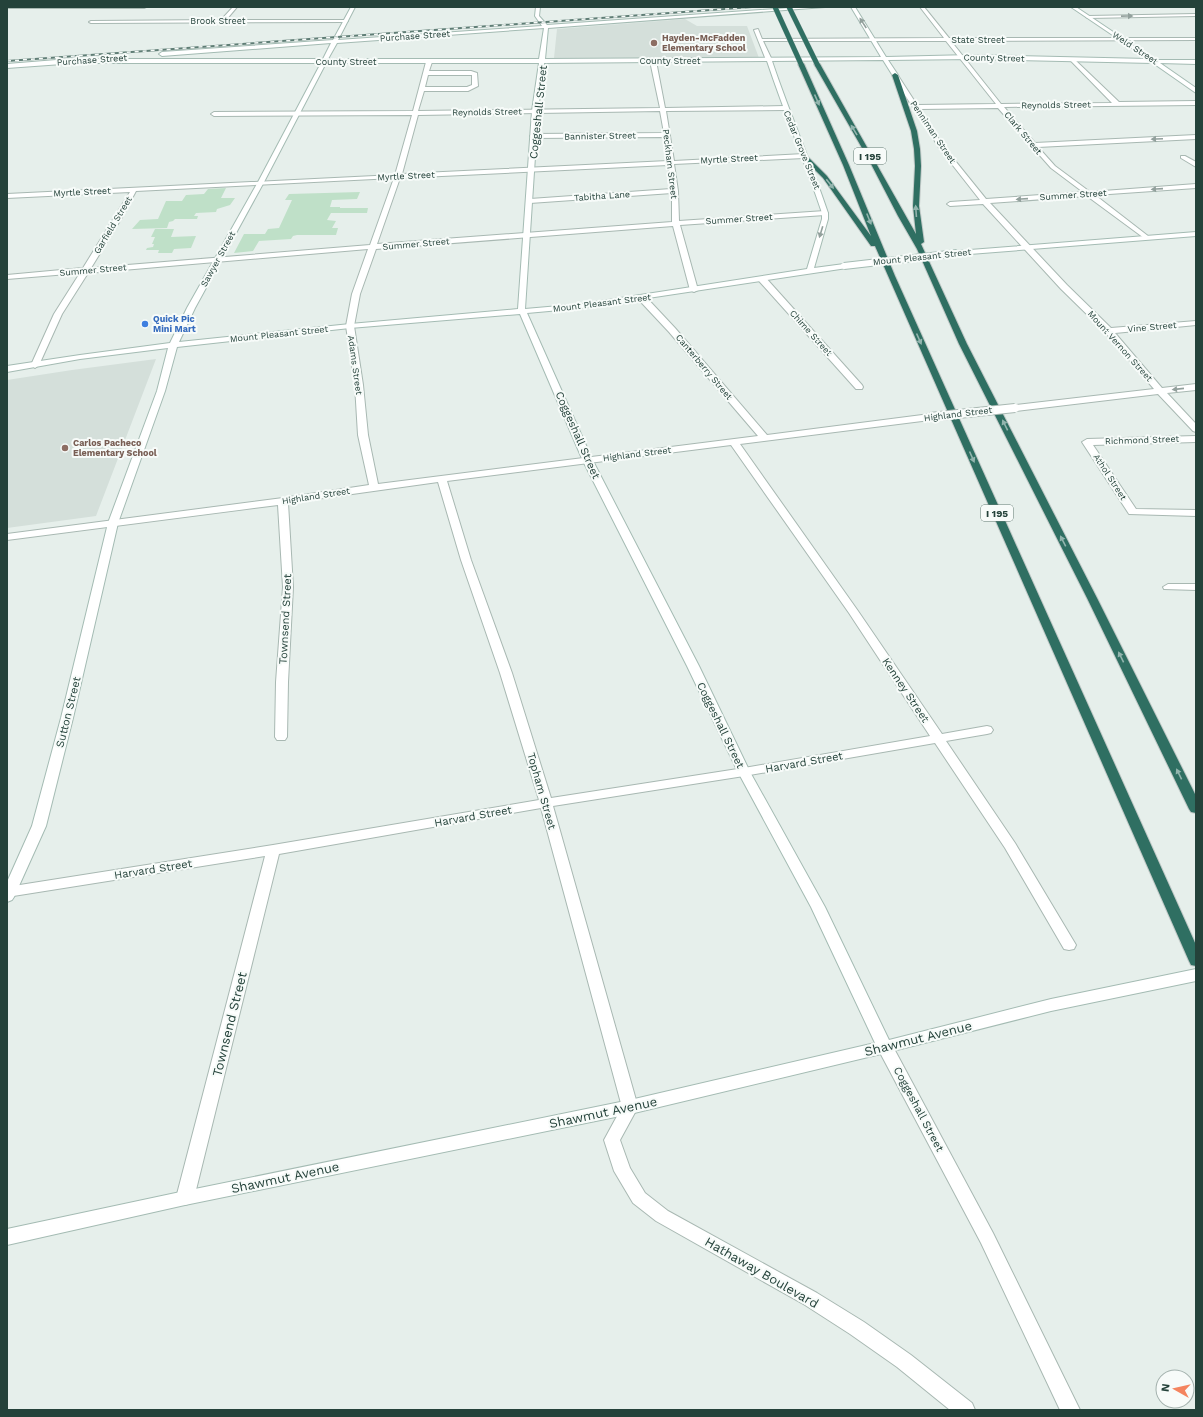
<svg xmlns="http://www.w3.org/2000/svg" width="1203" height="1417" font-family="'Work Sans',sans-serif">
<style>
.built{fill:#d4dfda}
.green{fill:#bfe0c8}
.lines{fill:none;stroke-linecap:round;stroke-linejoin:round}
.street-casing{stroke:#a8b8b2;stroke-width:2}
.secondary-casing{stroke:#a4bbb3;stroke-width:2}
.highway-casing{stroke:#c2cac8;stroke-width:2}
.street{fill:#fff;fill-rule:evenodd}
.secondary{fill:#fff;fill-rule:evenodd}
.highway{fill:#2f6f62;fill-rule:evenodd}
.rail-casing{stroke:#5f7d75;stroke-width:2}
.rail{stroke:#f7fbf9;stroke-width:1.5;stroke-dasharray:4;stroke-linecap:butt}
.street-bridge-casing{stroke:#a8b8b2;stroke-width:10;stroke-linecap:butt}
.secondary-bridge-casing{stroke:#a4bbb3;stroke-width:8;stroke-linecap:butt}
.highway-bridge-casing{stroke:#c2cac8;stroke-width:5.5;stroke-linecap:butt}
.street-bridge{stroke:#fff;stroke-width:8}
.secondary-bridge{stroke:#fff;stroke-width:6}
.highway-bridge{stroke:#2f6f62;stroke-width:5}
.oneway{fill:#92a09c}
.oneway2{fill:#93b5ae}
.education-dot{fill:#8d6e63;stroke:#f7fbf9;stroke-width:1.5}
.shop-dot{fill:#3f7fe0;stroke:#f7fbf9;stroke-width:1.5}
.labels{text-anchor:middle;stroke-width:4;stroke-linejoin:round;paint-order:stroke}
.far-street-label{font-size:9px;fill:#24423a;stroke:#f7fbf9}
.far-education-label{font-size:9px;font-weight:bold;fill:#785e54;stroke:#f7fbf9;text-anchor:start}
.far-shop-label{font-size:9px;font-weight:bold;fill:#366cbe;stroke:#f7fbf9;text-anchor:start}
.shield{fill:#f7fbf9;stroke:#637a73;stroke-width:1}
.shield-label{font-size:10px;font-weight:bold;fill:#24423a}
.street-label{font-size:11px;fill:#24423a;stroke:#f7fbf9}
.near-street-label{font-size:13px;fill:#24423a;stroke:#f7fbf9}
</style>
<rect width="100%" height="100%" fill="#e6efeb"/>
<path class="built" d="M685,19L697,26H747L759,58H554L557,29Z
M156,359L96,516L7,528V380L72,370Z"/>
<path class="green" d="M226,188L221,198H235L230,205L217,209L216,212L196,213L194,216H198L197,219H175L173,221L169,222L167,228L132,229L140,220L158,219L166,201H182L186,195L204,194L208,189Z
M360,192L357,199L332,200L330,207H340V208H368L367,213H331L327,220L336,221L332,228H338L336,235H297L293,236L291,239L259,241L253,251L234,253L244,234H265L268,229L279,228L292,200H285L289,194Z
M155,229H174L171,237L196,236L191,248L174,249L172,253H158L159,250H146L147,248L153,247L154,244H152L155,237H151Z"/>
<g class="lines">
<defs>
<path id="street" d="M7,7H146L144,8H7Z
M233,7H237L226,20H346L348,21L346,22L91,23L89,22L91,21L221,20Z
M920,7H924L949,38H1196V40L951,41L1001,104L1112,103L1071,61V59L1073,58L1119,102L1196,101V105L1004,107L1035,143L1196,135V139L1038,147L1055,166L1090,192L1196,184V188L1095,195L1148,236V238H1144L1087,196L990,203L1067,285L1111,328L1196,321V325L1115,333L1162,388L1196,384V390L1167,393L1196,424V432L1193,431L1158,394L1015,411L1011,408L1015,405L1154,389L1106,333L1061,289L983,204L950,206L947,204L950,202L980,200L940,149L892,75L897,74L917,105L996,104L946,41H763L772,60L769,62L766,60L754,30L758,29L762,39L944,38ZM998,108L1051,168L1083,192L986,199L944,147L919,109Z
M1196,14V16L1088,18L1086,17L1088,16Z
M653,59L656,61L665,108L785,106L788,108L785,110L666,111L674,161L804,154L807,156L804,158L674,164L678,191L679,221L825,211L828,213L825,215L680,225L698,290L694,292L690,290L673,226L376,249L360,294L354,326L363,385L368,435L378,484L758,436L669,332L639,300V296H645L675,328L767,435L930,414L934,417L930,420L740,444L858,611L942,734L987,726L991,727L993,730L991,733L987,734L946,741L1015,843L1076,945L1074,949L1069,950L1064,949L1005,848L935,743L744,776L553,806L638,1107L620,1140L630,1168L645,1193L668,1211L817,1293L864,1322L911,1355L972,1403L975,1410H950L897,1367L850,1334L805,1305L656,1221L633,1203L614,1171L604,1140L622,1107L541,808L279,854L194,1198L191,1203L185,1205L179,1203L176,1198L265,856L7,897V887L273,845L539,800L500,673L461,560L438,482L288,503L293,587L288,682L287,737L285,740H277L275,737L276,682L283,587L278,505L7,540V534L283,498L369,485L358,435L355,385L346,326L352,294L368,249L88,273L62,314L39,365L35,368L31,365L54,314L80,273L7,279V275L83,268L130,192L7,198V194L395,175L412,115L214,116L211,114L214,112L413,111L426,62L429,60L432,62L429,71H471L477,73L478,86L468,91H424L418,111L660,108L650,61ZM428,75H472V85L467,87H425ZM660,111L664,133L533,134L530,136L533,138L664,137L668,161L402,174L418,115ZM668,165L671,189L530,199L527,201L530,203L672,193V222L377,244L400,178ZM394,178L370,245L91,268L121,219L136,191ZM731,445L849,613L930,736L744,768L551,798L512,673L471,560L447,481Z
M1181,156H1185L1196,162V167L1181,158Z
M759,277H765L862,385L863,387L862,389H856L759,281Z
M1196,436V442L1093,445L1136,509L1196,510V516L1129,514L1082,442L1087,439Z
M1168,584H1196V590L1164,589L1163,587Z
M885,1041L891,1043L993,1233L1080,1410H1060L981,1243L877,1047L879,1043Z"/>
<path id="secondary" d="M351,7H355L338,40L542,26L535,16L536,7H540L539,16L547,25L804,7H825L548,28L545,59L881,57L851,7H855L886,57L972,55L1148,59L1071,7H1076L1155,60H1196V64L1160,63L1196,88V93L1153,63L972,59L888,60L898,75L895,77L893,76L883,60L772,61C789,112 811,162 828,213V219L814,268L844,264L848,266L847,268L582,308L527,313L593,461L699,666L750,772L825,907L889,1040L1051,999L1196,969V981L1051,1011L885,1053L630,1114L185,1205L7,1245V1229L185,1191L630,1100L875,1043L811,907L738,772L687,666L583,461L520,314L350,328L177,347L165,391L118,523L73,718L46,826L14,897L12,900L7,902V882L32,826L61,718L108,523L157,391L168,348L80,359L7,372V366L80,355L170,343L187,308L258,182L321,63H76L7,68V64L69,59H323L331,43L162,56L159,54L162,52L333,40ZM544,28L539,59H328L337,43ZM767,61C784,112 805,162 822,213V219L807,269L582,304L525,309L538,111L544,63ZM326,63H539L532,111L518,309L350,324L179,342L195,308L264,182Z
M1196,232V236L957,255L953,253L957,251Z"/>
<path id="highway" d="M801,62L804,64L849,165L895,276L1196,945V966L1191,965L1189,961L875,246H871L823,178L801,156L806,155L827,176L871,236L843,165L798,64Z
M817,62L820,64L916,234L913,206L915,166L914,149L911,131L892,75L895,73L898,75L917,131L920,149L921,166L919,206L924,242L921,244L967,344L1097,598L1196,796V813L1191,812L1189,809L1087,598L959,344L917,249L898,216L870,162L814,64Z"/>
</defs>
<use href="#street" class="street-casing"/>
<use href="#secondary" class="secondary-casing"/>
<use href="#highway" class="highway-casing"/>
<use href="#street" class="street"/>
<use href="#secondary" class="secondary"/>
<use href="#highway" class="highway"/>
<defs>
<path id="rail" d="M7,61L752,7"/>
</defs>
<use href="#rail" class="rail-casing"/>
<use href="#rail" class="rail"/>
<defs>
<path id="street-bridge" d="M930,417L1015,408"/>
<path id="secondary-bridge" d="M844,266L957,253"/>
<path id="highway-bridge" d="M775,7L801,64
M789,7L817,64"/>
</defs>
<use href="#street-bridge" class="street-bridge-casing"/>
<use href="#secondary-bridge" class="secondary-bridge-casing"/>
<use href="#highway-bridge" class="highway-bridge-casing"/>
<use href="#street-bridge" class="street-bridge"/>
<use href="#secondary-bridge" class="secondary-bridge"/>
<use href="#highway-bridge" class="highway-bridge"/>
</g>
<defs><path id="oneway-solid" d="M-6-.8H1V-3.2L6.5 0L1 3.2V.8H-6Z"/></defs>
<g class="oneway">
<use href="#oneway-solid" transform="translate(1127 16) rotate(-1)"/>
<use href="#oneway-solid" transform="translate(863 23) rotate(-123)"/>
<use href="#oneway-solid" transform="translate(1157 139) rotate(177)"/>
<use href="#oneway-solid" transform="translate(1157 189) rotate(176)"/>
<use href="#oneway-solid" transform="translate(1022 199) rotate(176)"/>
<use href="#oneway-solid" transform="translate(821 232) rotate(107)"/>
<use href="#oneway-solid" transform="translate(1178 389) rotate(174)"/>
</g>
<g class="oneway2">
<use href="#oneway-solid" transform="translate(817 100) rotate(66)"/>
<use href="#oneway-solid" transform="translate(854 130) rotate(-121)"/>
<use href="#oneway-solid" transform="translate(830 184) rotate(52)"/>
<use href="#oneway-solid" transform="translate(916 211) rotate(-94)"/>
<use href="#oneway-solid" transform="translate(869 219) rotate(68)"/>
<use href="#oneway-solid" transform="translate(919 339) rotate(66)"/>
<use href="#oneway-solid" transform="translate(1005 425) rotate(-116)"/>
<use href="#oneway-solid" transform="translate(972 457) rotate(66)"/>
<use href="#oneway-solid" transform="translate(1063 541) rotate(-117)"/>
<use href="#oneway-solid" transform="translate(1121 657) rotate(-116)"/>
<use href="#oneway-solid" transform="translate(1179 774) rotate(-116)"/>
</g>
<g class="education-dot">
<circle cx="654" cy="43" r="4"/>
<circle cx="65" cy="448" r="4"/>
</g>
<circle class="shop-dot" cx="145" cy="324" r="4"/>
<g class="labels">
<g class="far-street-label">
<text x="218" y="24">Brook Street</text>
<text transform="translate(415 36) rotate(-4)" y="3">Purchase Street</text>
<text x="978" y="43">State Street</text>
<text transform="translate(1135 48) rotate(33)" y="3">Weld Street</text>
<text transform="translate(994 58) rotate(1)" y="3">County Street</text>
<text transform="translate(92 60) rotate(-4)" y="3">Purchase Street</text>
<text x="670" y="64">County Street</text>
<text x="346" y="65">County Street</text>
<text transform="translate(1056 105) rotate(-1)" y="3">Reynolds Street</text>
<text transform="translate(487 112) rotate(-1)" y="3">Reynolds Street</text>
<text transform="translate(933 132) rotate(56)" y="3">Penniman Street</text>
<text transform="translate(1023 133) rotate(50)" y="3">Clark Street</text>
<text transform="translate(600 136) rotate(-1)" y="3">Bannister Street</text>
<text transform="translate(802 150) rotate(68)" y="3">Cedar Grove Street</text>
<text transform="translate(729 159) rotate(-3)" y="3">Myrtle Street</text>
<text transform="translate(670 164) rotate(83)" y="3">Peckham Street</text>
<text transform="translate(406 176) rotate(-3)" y="3">Myrtle Street</text>
<text transform="translate(82 192) rotate(-3)" y="3">Myrtle Street</text>
<text transform="translate(1073 195) rotate(-4)" y="3">Summer Street</text>
<text transform="translate(602 196) rotate(-4)" y="3">Tabitha Lane</text>
<text transform="translate(739 219) rotate(-4)" y="3">Summer Street</text>
<text transform="translate(113 225) rotate(-59)" y="3">Garfield Street</text>
<text transform="translate(416 244) rotate(-5)" y="3">Summer Street</text>
<text transform="translate(922 257) rotate(-6)" y="3">Mount Pleasant Street</text>
<text transform="translate(218 259) rotate(-61)" y="3">Sawyer Street</text>
<text transform="translate(93 270) rotate(-5)" y="3">Summer Street</text>
<text transform="translate(602 303) rotate(-7)" y="3">Mount Pleasant Street</text>
<text transform="translate(1152 327) rotate(-5)" y="3">Vine Street</text>
<text transform="translate(811 333) rotate(48)" y="3">Chime Street</text>
<text transform="translate(279 334) rotate(-6)" y="3">Mount Pleasant Street</text>
<text transform="translate(1120 346) rotate(48)" y="3">Mount Vernon Street</text>
<text transform="translate(355 365) rotate(82)" y="3">Adams Street</text>
<text transform="translate(704 367) rotate(50)" y="3">Canterberry Street</text>
<text transform="translate(958 414) rotate(-7)" y="3">Highland Street</text>
<text transform="translate(1142 440) rotate(-2)" y="3">Richmond Street</text>
<text transform="translate(637 454) rotate(-7)" y="3">Highland Street</text>
<text transform="translate(1110 477) rotate(57)" y="3">Athol Street</text>
<text transform="translate(316 496) rotate(-9)" y="3">Highland Street</text>
</g>
<g class="far-education-label">
<text x="662" y="41">Hayden-McFadden<tspan x="662" dy="10">Elementary School</tspan></text>
<text x="73" y="446">Carlos Pacheco<tspan x="73" dy="10">Elementary School</tspan></text>
</g>
<g class="far-shop-label">
<text x="153" y="322">Quick Pic<tspan x="153" dy="10">Mini Mart</tspan></text>
</g>
<g class="shield">
<rect x="854" y="148" width="32" height="16" rx="3"/>
<rect x="981" y="505" width="32" height="16" rx="3"/>
</g>
<g class="shield-label">
<text x="870" y="160">I 195</text>
<text x="997" y="517">I 195</text>
</g>
<g class="street-label">
<text transform="translate(538 112) rotate(-84)" y="4">Coggeshall Street</text>
<text transform="translate(578 435) rotate(66)" y="4">Coggeshall Street</text>
<text transform="translate(285 619) rotate(-87)" y="4">Townsend Street</text>
<text transform="translate(906 690) rotate(56)" y="4">Kenney Street</text>
<text transform="translate(68 712) rotate(-76)" y="4">Sutton Street</text>
<text transform="translate(721 725) rotate(64)" y="4">Coggeshall Street</text>
<text transform="translate(804 762) rotate(-10)" y="4">Harvard Street</text>
<text transform="translate(542 791) rotate(74)" y="4">Topham Street</text>
<text transform="translate(473 816) rotate(-10)" y="4">Harvard Street</text>
<text transform="translate(153 869) rotate(-9)" y="4">Harvard Street</text>
<text transform="translate(919 1109) rotate(62)" y="4">Coggeshall Street</text>
</g>
<g class="near-street-label">
<text transform="translate(229 1024) rotate(-76)" y="5">Townsend Street</text>
<text transform="translate(918 1038) rotate(-14)" y="5">Shawmut Avenue</text>
<text transform="translate(603 1112) rotate(-12)" y="5">Shawmut Avenue</text>
<text transform="translate(285 1177) rotate(-12)" y="5">Shawmut Avenue</text>
<text transform="translate(762 1272) rotate(30)" y="5">Hathaway Boulevard</text>
</g>
</g>
<rect width="1203" height="1417" fill="none" stroke="#24423a" stroke-width="16"/>
<g transform="translate(1175 1389) rotate(278)"><circle r="19" fill="#f7fbf9" stroke="#a3b1ad"/>
<path d="M0-3L7 15L0 10L-7 15Z" fill="#f4845f"/>
<text y="-6" font-size="11" font-weight="bold" text-anchor="middle" fill="#24423a">N</text>
</g>
</svg>
